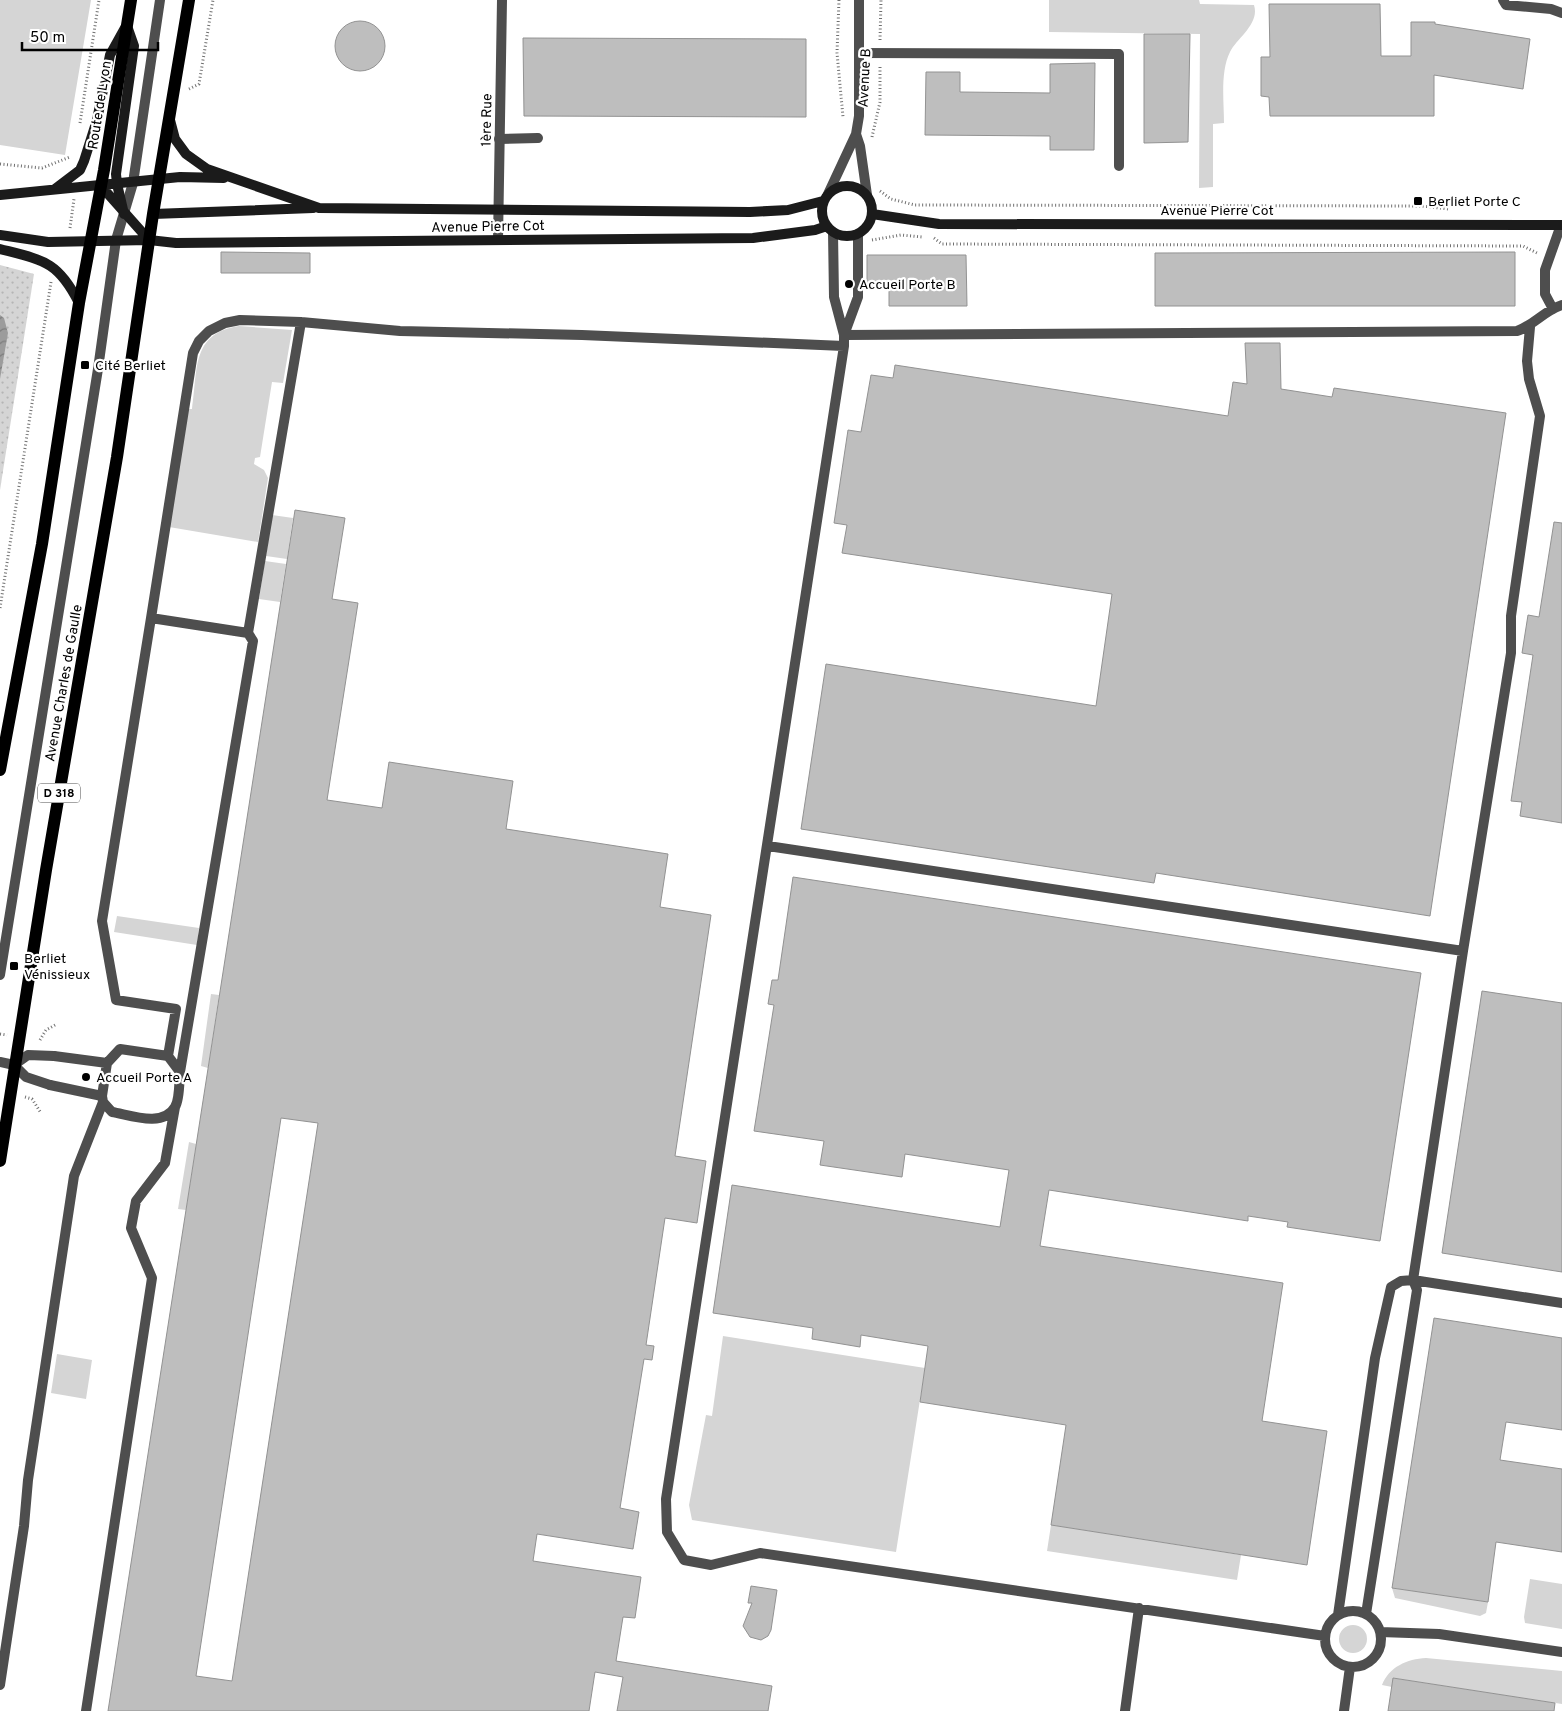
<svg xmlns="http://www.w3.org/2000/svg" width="1562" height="1711" font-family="Overpass,sans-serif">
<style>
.green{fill:#d5d5d5}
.park{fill:url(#park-dots)}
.water{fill:url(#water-waves)}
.building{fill:#bebebe;stroke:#929292;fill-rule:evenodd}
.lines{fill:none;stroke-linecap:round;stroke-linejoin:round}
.path{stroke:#707070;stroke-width:3;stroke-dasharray:1 2.5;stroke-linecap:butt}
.lane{stroke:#4e4e4e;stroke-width:10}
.street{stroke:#4e4e4e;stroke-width:10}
.secondary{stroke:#1b1b1b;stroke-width:10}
.primary{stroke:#000;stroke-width:12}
.poi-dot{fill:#000;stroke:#fff;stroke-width:2}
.labels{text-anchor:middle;stroke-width:4.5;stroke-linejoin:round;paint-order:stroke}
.shield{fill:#fff;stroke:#4c4c4c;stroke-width:1}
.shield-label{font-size:12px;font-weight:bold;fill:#000}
.street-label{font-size:14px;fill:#000;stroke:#fff}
.poi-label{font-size:14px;fill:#000;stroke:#fff;text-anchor:start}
</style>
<defs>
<pattern id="park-dots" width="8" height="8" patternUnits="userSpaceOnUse" patternTransform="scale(1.25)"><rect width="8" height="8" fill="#d5d5d5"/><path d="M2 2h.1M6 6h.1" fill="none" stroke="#b5b5b5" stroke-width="1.8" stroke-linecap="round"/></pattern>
<pattern id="water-waves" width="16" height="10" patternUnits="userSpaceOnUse" patternTransform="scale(1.25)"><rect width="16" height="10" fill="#9c9c9c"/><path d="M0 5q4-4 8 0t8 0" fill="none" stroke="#7d7d7d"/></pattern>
</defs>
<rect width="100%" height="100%" fill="#fff"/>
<path class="green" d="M0,0H91L65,155L0,145Z
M1049,0H1199L1200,4L1254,5C1260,24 1237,38 1230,52C1220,72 1224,101 1224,123L1213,124V187L1199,188L1200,34L1049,32Z
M239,326L292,330L283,383L272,382L260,457L255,458L254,464L264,470L268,478L258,542L169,527L188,409H192C198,370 191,333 239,326Z
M272,515L293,518L287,559L266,556Z
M265,561L286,564L280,602L259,599Z
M117,916L199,928L197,945L114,932Z
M211,994L219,995L208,1068L201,1066Z
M189,1142L196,1144L186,1210L178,1209Z
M723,1336L925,1368L896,1552L692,1520L689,1505L706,1415L712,1416Z
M57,1354L92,1360L86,1399L51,1393Z
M1051,1525L1241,1555L1237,1580L1047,1551Z
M1530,1579L1562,1584V1629L1525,1623L1524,1617Z
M1392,1588L1488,1602L1486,1613L1480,1616L1395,1598Z
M1339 1639a14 14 0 1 1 28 0a14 14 0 1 1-28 0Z
M1426,1658L1562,1671V1704L1394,1678L1392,1687L1382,1685C1389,1667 1407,1659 1426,1658Z"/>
<path class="park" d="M0,265L34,274L0,490Z"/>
<path class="water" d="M0,315L4,318L8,333L0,379Z"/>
<path class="building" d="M1269,4H1380L1381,56H1411V22H1435V24L1530,39L1523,89L1434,75V116H1270L1269,97L1261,96V57H1270Z
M335 46a25 25 0 1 1 50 0a25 25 0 1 1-50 0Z
M1144,34H1190L1188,142L1144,143Z
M523,38L806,39V117L524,116Z
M1095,63L1094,150H1050V136L925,135L926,72H960V92L1050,93V64Z
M221,252L310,253V273H221Z
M1515,252V306H1155V253Z
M867,255H966L967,306H889V284H867Z
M1245,343H1280L1281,389L1332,397L1334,388L1506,413L1430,916L1156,873L1154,883L801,829L826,664L1096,706L1112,594L842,553L847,525L834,523L848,430L861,432L871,375L893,378L895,365L1228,416L1233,382L1247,384Z
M295,510L345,518L332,599L358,603L327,800L382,808L389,762L513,781L506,829L668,854L660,907L711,915L675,1156L706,1161L697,1223L665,1218L646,1345L654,1346L652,1360L644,1359L620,1508L639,1512L633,1549L537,1534L533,1561L641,1577L635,1618L623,1617L616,1661L772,1686L768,1711H617L623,1677L595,1672L589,1711H108ZM281,1118L318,1123L232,1681L196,1676Z
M1554,522L1562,523V823L1520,816L1522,802L1511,801L1533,655L1522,653L1528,615L1539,617Z
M793,877L1421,973L1380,1241L1287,1227L1288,1222L1248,1216V1221L1049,1190L1040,1246L1283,1283L1262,1421L1327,1431L1307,1565L1051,1525L1066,1425L920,1402L928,1346L861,1335L860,1347L812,1339L813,1328L713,1313L732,1185L1000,1227L1009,1170L905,1154L902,1177L820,1165L824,1141L754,1131L774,1005L768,1004L772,980H778Z
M1482,991L1562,1003V1272L1442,1253Z
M1434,1318L1562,1338V1430L1506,1422L1500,1460L1562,1469V1552L1496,1542L1488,1602L1392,1588Z
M751,1586L777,1590L771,1630L768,1636L761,1640L750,1637L743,1626L752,1603H748Z
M1393,1678L1555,1703L1554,1711H1388Z"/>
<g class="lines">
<path class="path" d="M839,0L837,53L843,117
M880,40L881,0
M189,89L199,84L213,0
M80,123L99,0
M872,137L880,102V66
M0,164L42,168L70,157
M880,191L891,199L915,205L1422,206L1448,209
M70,228L74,199
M934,238L942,244L1523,246L1537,253
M872,240L901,235L922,237
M0,608L51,282
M0,1034L7,1035
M40,1040L46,1030L57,1024
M25,1097L32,1099L41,1113"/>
<path class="lane" d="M859,53L1119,54V166
M499,139L538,138
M833,232L834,297L844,335V346L666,1499L667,1532L684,1560L711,1565L760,1553L1325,1636
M1553,309L1545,294V270L1561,225
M844,335L1517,331C1534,325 1545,310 1562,305
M844,335L858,297V234
M151,618L193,353L199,341L209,331L225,323L240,320L301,322L400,331L582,335L844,346
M248,633L301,322
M768,846L1463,951L1413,1280L1417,1290L1366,1614
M1463,951L1511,653V616L1540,416L1529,379L1527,361L1530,327
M0,975L98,369L116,240L133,183L160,0
M54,1056L107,1063
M168,1056L176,1009L116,1000L102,921L151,618L248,633L253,641L180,1072
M50,1085L102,1096
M1325 1639a28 28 0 1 1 56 0a28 28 0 1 1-56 0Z
M1338,1615L1375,1358L1391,1287L1401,1281L1413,1280L1562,1303
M1380,1632L1439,1634L1562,1652
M0,1685L24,1526L28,1480L74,1176L103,1102L102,1096L107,1063L120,1049L168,1056L180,1072C179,1082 180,1099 175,1107C163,1128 130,1115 112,1112L103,1102
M86,1711L152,1278L131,1228L136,1201L165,1163L175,1107
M1125,1711L1139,1608
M1344,1711L1350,1667"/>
<path class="street" d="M1503,0L1506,5L1551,9L1562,13
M856,134L860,146L867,195
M828,194L856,134L859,116V0
M498,240L502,0
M0,1062L14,1065L26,1077L50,1085
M14,1065L28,1055L54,1056"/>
<path class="secondary" d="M170,120L175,139L186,154L207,169L319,208L750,212L788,210L823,201
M822 211a25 25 0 1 1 50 0a25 25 0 1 1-50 0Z
M101,186L149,240
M55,189L80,170L84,161L97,120L110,55L125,28
M0,195L180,177L224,178
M124,214L117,184L116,174L134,46L127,26
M153,214L313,208
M872,214L939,224L1562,225
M0,235L48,242L149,240L176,243L753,238L815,230L827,226
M0,249C43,260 58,261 79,303"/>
<path class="primary" d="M0,770L42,544L79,303L104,170L131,0
M0,1161L46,870L117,457L153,214L189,0"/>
</g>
<g class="poi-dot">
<rect x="1413" y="196" width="10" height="10" rx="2.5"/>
<circle cx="849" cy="284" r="5"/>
<rect x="80" y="360" width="10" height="10" rx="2.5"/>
<rect x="9" y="961" width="10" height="10" rx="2.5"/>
<circle cx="86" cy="1077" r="5"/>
</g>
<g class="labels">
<rect class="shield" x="38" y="783.5" width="42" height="19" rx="4"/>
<g class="shield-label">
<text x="59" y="797">D 318</text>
</g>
<g class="street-label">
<text transform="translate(864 78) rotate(-87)" y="5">Avenue B</text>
<text transform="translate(99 105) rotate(-81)" y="5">Route de Lyon</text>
<text transform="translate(486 120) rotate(-89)" y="5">1ère Rue</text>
<text x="1217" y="215">Avenue Pierre Cot</text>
<text transform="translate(488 226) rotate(-1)" y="5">Avenue Pierre Cot</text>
<text transform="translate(63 683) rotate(-80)" y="5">Avenue Charles de Gaulle</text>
</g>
<g class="poi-label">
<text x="1428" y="206">Berliet Porte C</text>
<text x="859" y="289">Accueil Porte B</text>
<text x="95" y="370">Cité Berliet</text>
<text x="24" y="963">Berliet<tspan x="24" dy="16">Vénissieux</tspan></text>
<text x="96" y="1082">Accueil Porte A</text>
</g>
</g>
<path d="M22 42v8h136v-8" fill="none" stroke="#000000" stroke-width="2.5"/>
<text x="30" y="42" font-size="15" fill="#000000" stroke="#ffffff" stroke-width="4" paint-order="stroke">50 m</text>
</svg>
